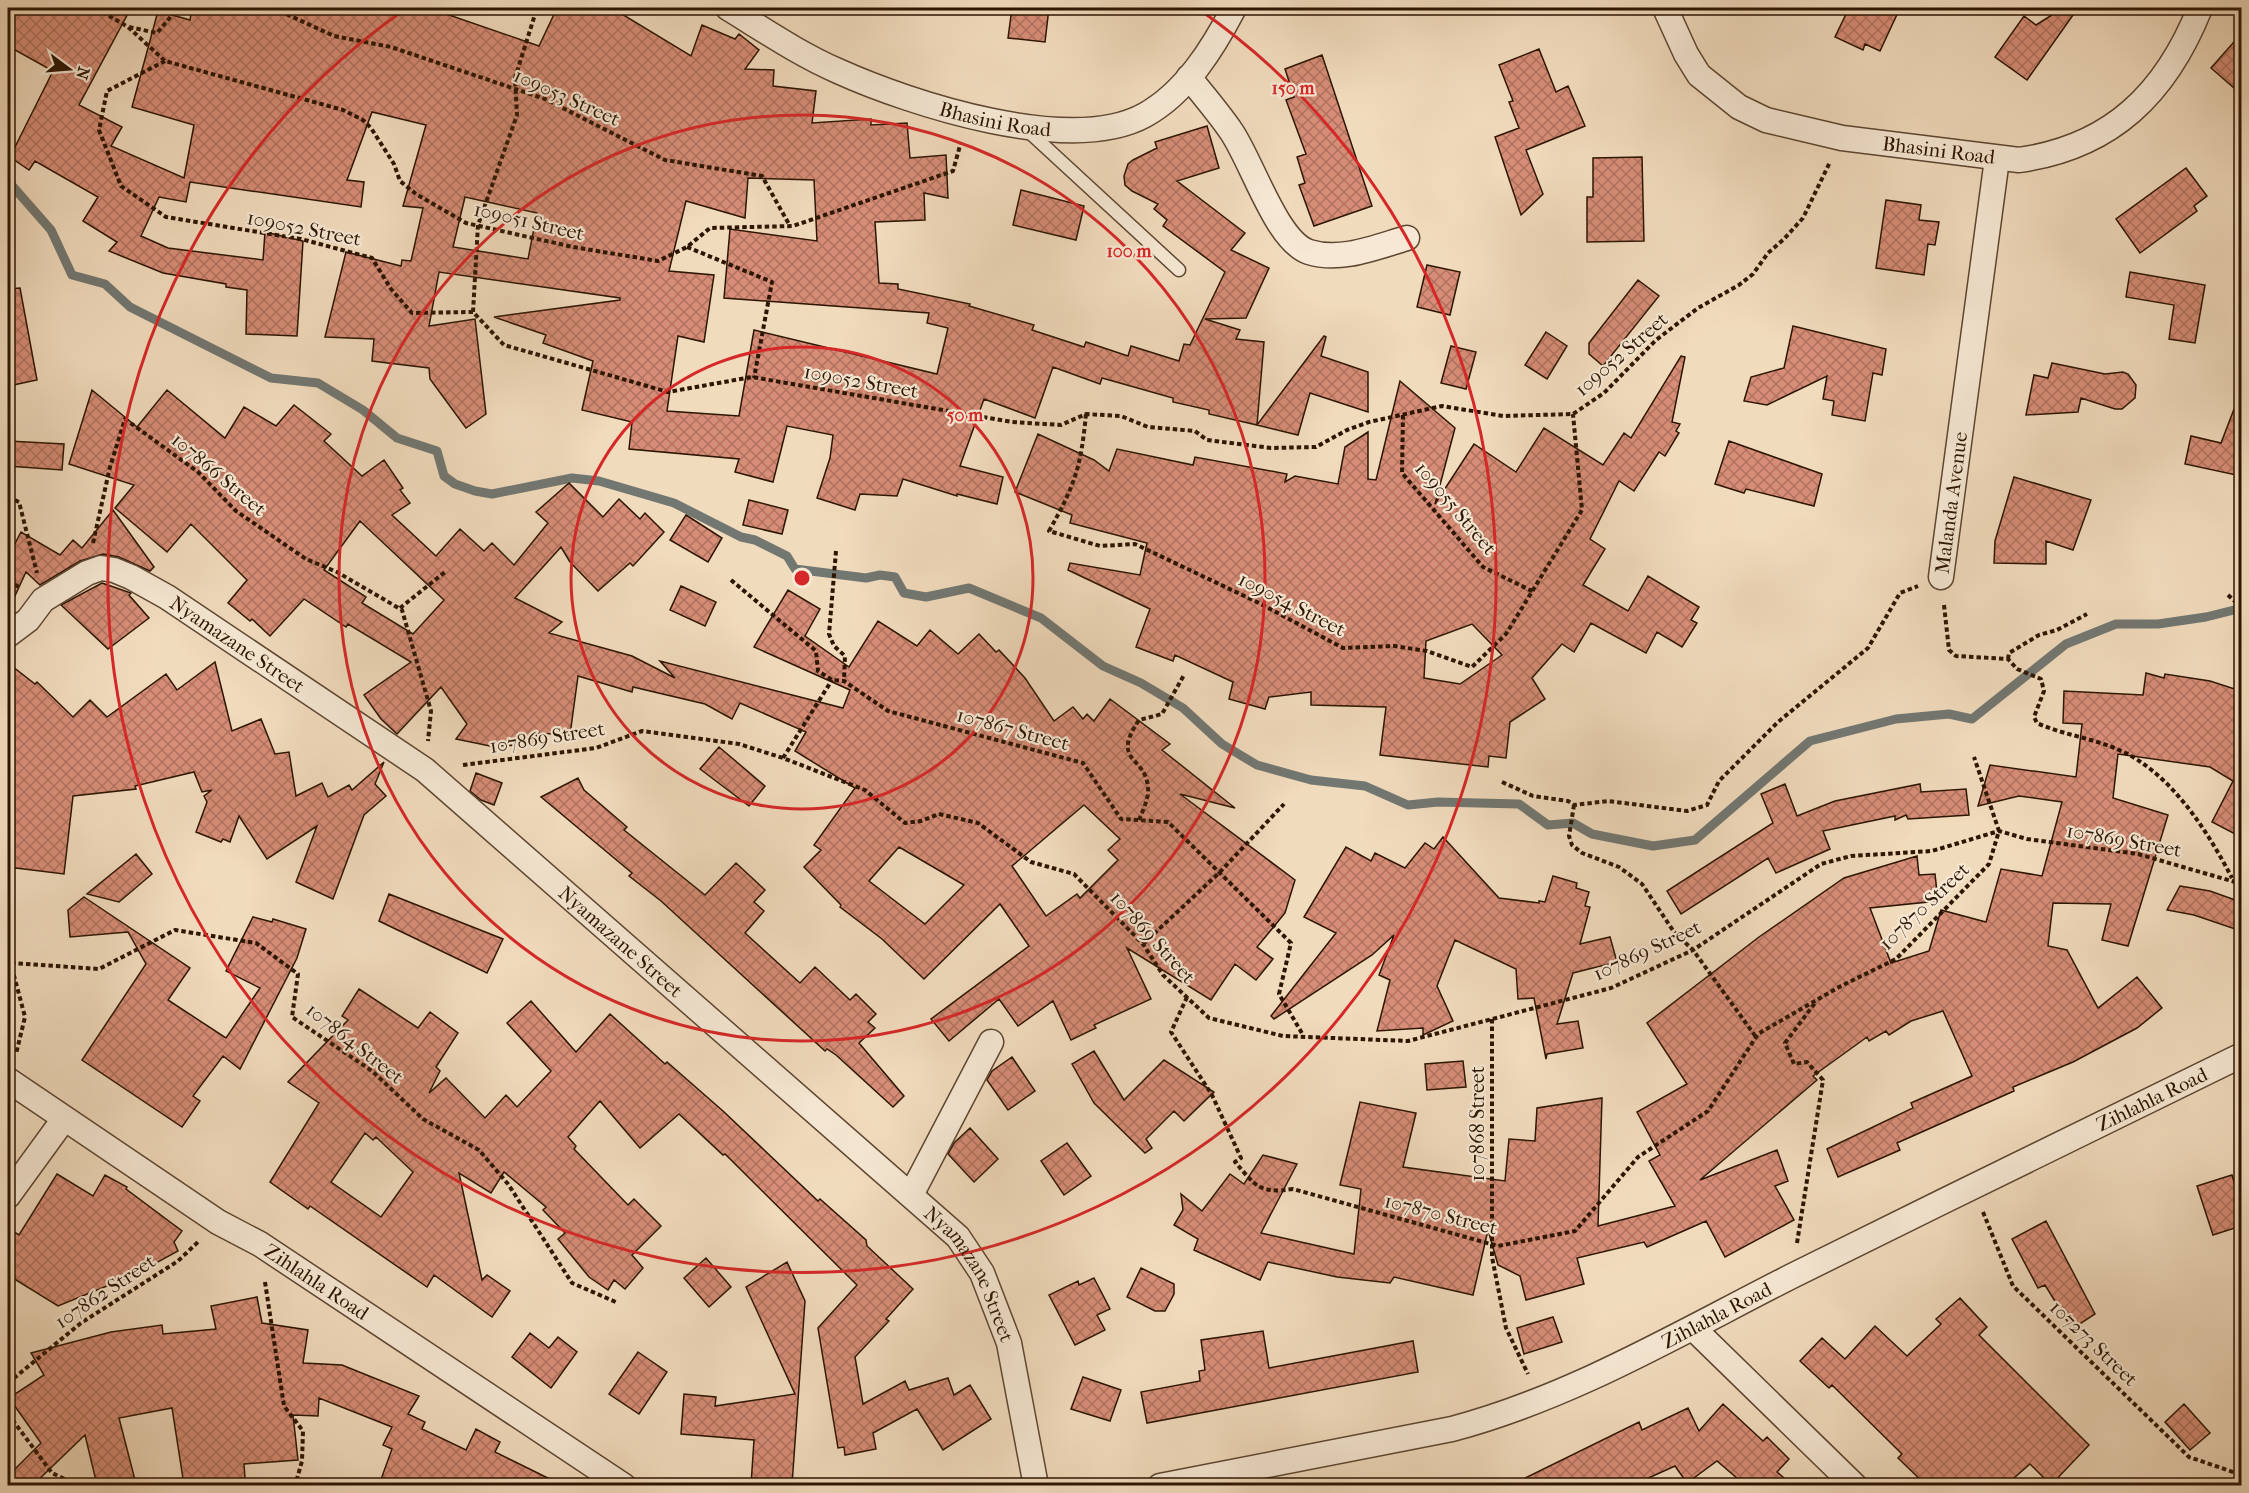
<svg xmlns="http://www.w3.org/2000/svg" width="2249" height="1493" font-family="'IM FELL French Canon',serif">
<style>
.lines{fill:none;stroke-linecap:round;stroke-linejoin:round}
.stream{stroke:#727772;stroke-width:9}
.building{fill:url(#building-cross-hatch);stroke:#2c1502;stroke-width:1.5;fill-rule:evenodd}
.lane-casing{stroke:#5d4631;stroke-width:15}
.street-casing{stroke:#5d4631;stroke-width:27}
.path{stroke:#2c1502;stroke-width:4;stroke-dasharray:4.5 3;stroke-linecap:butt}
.lane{stroke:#f6e8d4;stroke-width:12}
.street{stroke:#f6e8d4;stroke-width:24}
.ring{fill:none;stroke:#d62828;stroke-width:3}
.labels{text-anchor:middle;stroke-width:4.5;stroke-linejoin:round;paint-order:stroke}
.street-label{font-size:20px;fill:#2c1502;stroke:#f6e8d4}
.centre{fill:#d62828;stroke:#f6e8d4;stroke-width:3}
.ring-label{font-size:18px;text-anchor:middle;font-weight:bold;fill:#d62828;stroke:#f6e8d4;stroke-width:4.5;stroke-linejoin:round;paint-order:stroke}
</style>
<defs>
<pattern id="building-cross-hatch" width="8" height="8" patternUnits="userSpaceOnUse" patternTransform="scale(1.5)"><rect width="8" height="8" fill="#d78d77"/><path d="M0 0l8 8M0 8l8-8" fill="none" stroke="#af725f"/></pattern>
</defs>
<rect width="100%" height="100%" fill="#f1dbbd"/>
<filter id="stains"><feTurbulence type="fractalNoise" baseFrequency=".00333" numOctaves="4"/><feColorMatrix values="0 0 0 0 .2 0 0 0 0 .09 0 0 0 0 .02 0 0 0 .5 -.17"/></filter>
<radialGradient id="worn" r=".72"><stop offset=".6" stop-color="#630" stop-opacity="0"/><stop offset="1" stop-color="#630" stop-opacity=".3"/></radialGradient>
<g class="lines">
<path class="stream" d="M8,181L51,230L72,275L105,284L130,307L271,378L318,383L363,410L397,438L437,451L444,476L455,484L475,491L492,494L572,478L599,481L674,503L741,537L755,540L787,556L795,569L866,578L880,575L895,577L904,593L926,597L969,588L1041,618L1103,666L1141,683L1183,708L1222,744L1257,765L1311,780L1365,786L1408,805L1438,802L1519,804L1548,825L1573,823L1592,834L1653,846L1695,840L1810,741L1896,719L1949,714L1972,719L2066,644L2116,624H2158L2206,617L2242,608"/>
</g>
<path class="building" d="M8,8H131L79,105L122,127L111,146L184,178L194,125L132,107L158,11L190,20L192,8H429L539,46L557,8H612L691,56L702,25L735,39L739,34L759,50L745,69L774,70L773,86L816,91L812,123L871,119V125L907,123L910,158L946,155L948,198L924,193L925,220L875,222L879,283L898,284V289L970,304L969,306L1034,325L1032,330L1084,347L1086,342L1128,356L1131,346L1179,361L1184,344L1190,345L1225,272L1163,226L1167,220L1154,209L1158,204L1132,191L1125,185L1124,176L1128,164L1133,160L1157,148L1155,142L1207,126L1219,168L1177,181L1245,233L1231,250L1269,268L1246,318L1205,319L1240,330L1236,339L1264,342L1257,425L1209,414V410L1173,402V398L1102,378L1100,384L1053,367L1035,418L984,399L960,466L1003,477L997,504L957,494V496L903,479L897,496L860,494L855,510L817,498L830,458L833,435L787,426L773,482L735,472L739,459L629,449L632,422L582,410L593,361L543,343L546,335L494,317L620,300V298L439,272L429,326L475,319L486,414L466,428L430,379L429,368L372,361L374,339L325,337L346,252L401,266L402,260L411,261L423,208L403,206L426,125L372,112L347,180L364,182L361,207L190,182L186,202L159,197L141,236L168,248L263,260L265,232L303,241L297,336L246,334L247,290L226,287V284L163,273L109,251L117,242L83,221L98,197L35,161L29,170L10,157L53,71L8,46ZM748,178L814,180L817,241L730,229L724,298L929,313L927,323L948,328L937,374L754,330L739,416L667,411L678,336L704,342L714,275L669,271L686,201L745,218ZM465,197L537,213L528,259L453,247Z
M1012,8H1049L1045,42L1008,38Z
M1849,8H1900L1880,51L1865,44L1863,50L1835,37Z
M2063,8H2078L2027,80L1995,57L2024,16L2036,25Z
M2241,34V94L2211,68Z
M1539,49L1556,92L1568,86L1585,126L1526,150L1543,194L1521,215L1495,137L1519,128L1509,102L1513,101L1499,65Z
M1322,55L1372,206L1314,226L1299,185L1305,183L1297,157L1306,154L1286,100L1294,97L1285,69Z
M1642,157L1644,241L1587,242V197H1593V158Z
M2186,168L2207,196L2194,206L2197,211L2140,253L2116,219Z
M1021,190L1084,206L1076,240L1013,225Z
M1886,200L1921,205L1919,220L1939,222L1935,245L1928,244L1924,275L1876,268Z
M1427,265L1460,272L1450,315L1417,307Z
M2130,272L2205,285L2195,343L2169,339L2174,305L2126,297Z
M1638,280L1659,296L1603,366L1589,354V343Z
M20,288L37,380L13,385L8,358V289Z
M1793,326L1886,349L1882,375L1873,373L1865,421L1832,415L1834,401L1823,399L1827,376L1767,405L1744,401L1751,377L1784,368Z
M1546,332L1567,346L1547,379L1525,365Z
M1324,336L1326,337L1321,356L1368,372V412L1310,393L1298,435L1257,425Z
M1451,346L1476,352L1466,389L1441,383Z
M1681,356L1685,357L1672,422L1680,424L1676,431L1679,433L1665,456L1659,452L1634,491L1619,481L1590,539L1605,549L1583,585L1628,611L1648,576L1699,607L1691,620L1697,623L1682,647L1657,632L1646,653L1591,623L1574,652L1562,644L1532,678L1545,699L1510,722L1506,758L1489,756L1488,767L1380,755L1386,707L1311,705V692L1269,697L1265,709L1229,699L1233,682L1175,655L1173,661L1136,647L1150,609L1068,570L1070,563L1140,575L1147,543L1070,523L1072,515L1015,492L1038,434L1094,460L1109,471L1117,449L1193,465L1195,457L1287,474L1285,482L1295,476L1338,484L1345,447L1368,432V479L1376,480L1400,381L1455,428L1435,504L1474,444L1516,472L1544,428L1603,465L1624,433L1631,438ZM1472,624L1502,655L1460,684L1424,678L1426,641Z
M2052,363L2105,374L2123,372L2128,374L2136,385L2135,398L2122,409H2115L2081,398L2078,412L2026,415L2034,375L2048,378Z
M92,390L137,427L167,390L225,438L244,407L276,426L294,405L331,434L324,441L362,476L384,460L403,488L400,490L410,503L392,515L436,556L460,529L484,551L492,543L514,565L548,523L536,512L569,483L603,517L619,499L640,519L645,513L664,532L633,566L630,563L598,591L570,562L561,547L515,598L562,622L549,633L632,656L675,678L660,661L843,708L850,690L754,647L788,590L820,609L805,636L849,667L878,621L917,646L930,630L958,654L979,634L996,652L999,650L1025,678L1054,721L1073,707L1083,719L1087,714L1094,721L1110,699L1170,744L1162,750L1235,808L1180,794L1295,880L1285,913L1257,947L1273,959L1256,980L1235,964L1211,1000L1127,948L1151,999L1094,1025L1096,1028L1071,1040L1053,1001L1018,1026L999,999L949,1041L931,1019L1029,946L1000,904L924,979L882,939L840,907L841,905L804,867L821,850L814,845L855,788L795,751L806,732L740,703L732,719L705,704L633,687L632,692L578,676L570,735L536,733L537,745L490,746L456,739L467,724L441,687L397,734L381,719L364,695L411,662L348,624L346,627L304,599L270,636L252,619L250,621L228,603L247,580L191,524L167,552L115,508L134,485L69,464ZM360,521L444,600L413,634L362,603L366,597L324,570ZM1084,805L1120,839L1108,850L1118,860L1080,898L1077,894L1046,916L1012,866ZM899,847L964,885L925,924L869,881Z
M2239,396L2241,397V464L2236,475L2185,464L2191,436L2221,443Z
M8,441L64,444L62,470L8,466Z
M1729,441L1822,474L1814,506L1746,489L1744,493L1715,484Z
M2014,477L2091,500L2073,550L2046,541V564L1994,563L1995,541Z
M749,500L788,510L782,534L743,525Z
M113,510L154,567L150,571L119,557L103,554L80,561L40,585L26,572L8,611V557L21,532L60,555L73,540L82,548Z
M686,515L722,538L708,562L670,540Z
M102,583L131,593L129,595L149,618L108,649L61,605Z
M681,586L716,602L705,626L670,610Z
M215,662L232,731L261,719L275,754L289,752L296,796L322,783L328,797L349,785L352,790L384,762L375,784L386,796L364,815L333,899L296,882L317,826L267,859L239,816L230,842L223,839L221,842L196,832L207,802L204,796L212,790L202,792L194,772L135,786L136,789L73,796L64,874L8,867V663L35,684L37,682L73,717L90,700L107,717L166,674L177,690Z
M2146,673L2164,678L2165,674L2210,681L2241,691V837L2212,822L2233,781L2210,767L2118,754L2113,798L2168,815L2128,946L2102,940L2111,904L2053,903L2048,946L2067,950L2098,1008L2137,977L2162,1008L2137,1028L2073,1062L2013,1087L2014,1091L1897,1143L1900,1150L1838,1177L1827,1149L1913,1108L1911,1103L1972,1076L1943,1011L1911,1021L1889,1035L1886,1031L1869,1041L1867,1037L1813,1076L1817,1080L1700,1180L1777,1150L1788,1181L1775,1186L1794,1220L1725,1257L1706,1221L1647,1247L1644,1242L1577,1258L1584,1284L1526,1300L1520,1276L1498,1265L1488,1230L1473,1295L1394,1277L1390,1283L1337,1277L1268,1262L1260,1280L1194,1250L1198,1239L1174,1225L1183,1210L1181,1194L1202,1211L1230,1174L1244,1184L1263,1155L1297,1164L1261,1233L1354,1254L1361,1189L1340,1185L1360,1102L1416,1113L1403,1167L1505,1181L1509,1139L1535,1141L1537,1108L1602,1098L1598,1226L1675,1206L1649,1161L1660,1155L1637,1112L1687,1084L1647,1023L1759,937L1844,878L1917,856L1919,875L1935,874L1938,901L1870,908L1891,963L1929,951L1941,910L1986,922L2001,869L2042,876L2062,802L2019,796L1978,806L1990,765L2076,777L2082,724L2063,723L2064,691L2143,695Z
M719,747L765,786L749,806L700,769Z
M476,773L502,783L494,805L481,800L470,791Z
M578,778L584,790L627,827L624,830L705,895L736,863L765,890L754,902L764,911L745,933L800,983L815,967L850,1000L856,994L876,1014L868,1022L875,1028L859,1043L904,1096L893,1107L836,1055L827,1049L825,1051L661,901L629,876L632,873L541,797Z
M1785,784L1797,816L1835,801L1920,784L1921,792L1966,789L1969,815L1908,819L1906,815L1895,820V816L1823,831L1830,849L1776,873L1768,858L1681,914L1667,891L1773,823L1761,794Z
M1443,837L1499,898L1539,903V901L1545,902L1553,876L1577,883L1576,888L1589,892L1585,906L1590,907L1580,944L1610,937L1617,962L1573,973L1557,1024L1578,1021L1583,1048L1547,1054L1546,1059L1534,998L1518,999L1516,969L1455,940L1437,986L1453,1021L1423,1035V1028L1377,1031L1390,980L1379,975L1394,935L1372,955L1274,1019L1271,1016L1336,933L1304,917L1346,847L1371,861L1375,853L1405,868L1425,843L1434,849Z
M136,854L152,874L119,902L87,894Z
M2180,886L2210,891L2241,902V931L2194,915L2167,910Z
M389,894L503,939L487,973L379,921Z
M84,897L190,968L168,1000L226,1038L260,988L226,971L253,917L272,922L273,919L306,929L297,958L240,1069L223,1056L193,1096L200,1101L182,1127L82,1060L146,964L128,932L70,937L68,910Z
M359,989L418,1028L430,1012L458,1033L436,1067L440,1071L429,1093L446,1078L485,1118L506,1095L517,1107L551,1071L507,1023L531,1001L576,1052L610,1014L665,1064L667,1062L723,1111L818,1201L820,1199L866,1240L867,1246L913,1289L886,1319L889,1321L855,1357L863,1404L905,1381L909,1390L948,1378L954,1395L970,1385L991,1419L943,1450L917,1409L873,1433L876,1449L845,1455L844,1447L838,1448L818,1328L857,1285L725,1154L723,1155L679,1114L640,1148L600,1101L568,1137L576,1146L574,1149L628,1205L634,1199L661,1226L632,1255L643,1268L625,1289L614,1280L608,1290L589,1277L558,1239L565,1233L543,1210L546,1207L504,1172L491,1193L459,1173L482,1280L487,1275L510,1291L492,1317L434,1275L427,1287L310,1206L308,1209L270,1182L319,1103L288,1082L348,1020L342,1016ZM365,1133L373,1140L376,1137L413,1172L381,1217L331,1182Z
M1094,1051L1124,1100L1164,1060L1214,1092L1184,1121L1174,1111L1146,1139L1152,1148L1145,1153L1094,1103L1072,1064Z
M1012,1057L1035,1091L1008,1110L987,1080L992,1071Z
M1463,1061L1466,1087L1427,1090L1425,1064Z
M970,1128L998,1159L974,1182L948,1154L954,1143Z
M1067,1143L1091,1176L1064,1195L1041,1161Z
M57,1174L93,1196L105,1175L127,1187L126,1189L182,1231L174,1242L178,1251L134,1275L58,1306L8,1275V1228L19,1235Z
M2232,1175L2241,1207V1226L2213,1235L2197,1186Z
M2046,1221L2095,1314L2072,1329L2045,1285L2038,1288L2012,1239Z
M706,1258L731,1287L709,1307L684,1278Z
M787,1262L805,1301L792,1485H751L754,1440L681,1434L684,1394L716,1397L715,1406L795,1394L746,1287Z
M1141,1268L1174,1284V1294L1165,1311H1155L1127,1297Z
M1094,1278L1110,1309L1097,1315L1105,1330L1075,1345L1049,1295L1078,1281L1079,1285Z
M257,1297L262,1323L308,1330L303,1363L342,1365L419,1396L408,1414L425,1422L422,1429L466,1450L476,1429L500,1442L495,1452L562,1485H379L392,1449L383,1445L392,1427L319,1398L318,1416L293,1415L298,1460L244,1464L245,1478L211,1483L212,1485H184L172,1408L119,1418L135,1480L112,1485H97L85,1435L33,1485H8V1476L41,1443L9,1398L44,1375L31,1353L111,1332L162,1325L163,1334L216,1329L211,1306Z
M1960,1298L1987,1327L1979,1335L2089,1445L2051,1485L2030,1464L2006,1485H1926L1898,1458L1902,1454L1832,1385L1829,1388L1800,1361L1822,1338L1845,1359L1875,1326L1907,1356L1941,1324L1936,1319Z
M1553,1317L1562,1342L1524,1354L1517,1328Z
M1263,1331L1269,1368L1413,1341L1418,1372L1147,1423L1141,1392L1200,1381L1199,1371L1205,1370L1201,1340Z
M530,1333L549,1348L558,1337L577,1352L551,1388L512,1357Z
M638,1352L667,1372L639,1414L609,1394Z
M1083,1377L1121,1390L1110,1421L1071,1409Z
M1723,1404L1763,1441L1767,1437L1789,1459L1777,1472L1792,1485H1745L1717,1461L1687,1483L1675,1466L1633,1485H1511L1639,1422L1642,1430L1688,1408L1699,1431Z
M2184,1404L2210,1433L2190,1450L2165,1422Z"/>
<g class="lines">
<defs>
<path id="lane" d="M1027,130L1179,270"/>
<g id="street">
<path id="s1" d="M728,8C764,30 799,54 838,71C911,104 1071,156 1145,115C1186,92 1213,48 1234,8"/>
<path id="s2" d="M1665,8L1686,54L1699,75L1739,107L1766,120L1842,138L2019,160C2112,147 2166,93 2200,8"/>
<path d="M1189,77C1203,95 1218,112 1231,131C1252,161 1276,241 1309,252C1341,262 1376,247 1407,238"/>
<path id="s3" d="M1941,577L1997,159"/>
<path id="s4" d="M8,635L28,620L43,600L87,573L101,568L114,570L131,577L167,597L425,770L958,1237L982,1273L1009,1343L1036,1486"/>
<path id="s5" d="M8,1080L218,1222L260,1244L624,1486"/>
<path d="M911,1195L991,1042"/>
<path d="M8,1196L64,1119"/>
<path d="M1693,1328L1855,1486"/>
<path id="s6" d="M1160,1486L1452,1429C1573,1397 1683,1331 1794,1275C1943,1201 2093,1128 2242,1055"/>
</g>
</defs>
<use href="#lane" class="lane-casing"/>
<use href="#street" class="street-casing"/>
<path class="path" d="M96,8L128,27L165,61L343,110L363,120L371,128L394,164L400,181L416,194L466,223L573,247L658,261L687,247L710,228L793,226L953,171L961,142
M273,8L334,36L391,47L545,99L665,160L762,176L790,226
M129,27L157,33L178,8
M165,61L107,91L99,130L121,186L166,217L301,239L372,258L391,289L412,313L473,312L504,345L668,392L752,377L1012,422L1061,425L1086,414L1121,416L1148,427L1195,431L1207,440L1271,448L1316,447L1347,430L1369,422L1442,406L1503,416L1573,414L1604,393L1656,340L1698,308L1739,285L1753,274L1768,253L1784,239L1803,218L1830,162
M687,247L772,282L754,378
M473,312L478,225L517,115L515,78L537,8
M1086,414C1081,467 1075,485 1049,531L1100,546L1135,544L1259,603L1343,648L1394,646L1427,651L1472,667L1506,634L1582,510L1573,414
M1403,415L1402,473L1483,567L1534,592
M8,497L19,502L37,573
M93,543L110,467L125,419L198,472L236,511L306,559L337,572L402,610L431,711L428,741
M836,551L829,634L834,646L845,656L844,681
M731,580L816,651L818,671L832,680L844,681L888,711L1083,763L1121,819L1168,822L1291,943L1279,994L1303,1035
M8,581L19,587
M2228,595L2242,608
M1944,605L1949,650L1956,656L2008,659L2017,669L2041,679L2044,691L2034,717L2037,723C2063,735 2093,738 2119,750C2170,772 2207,830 2232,878
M400,608L445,572
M2008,659L2009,653L2039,635L2057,630L2087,614
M783,758L832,680
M463,765L596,748L642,731L739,744L783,758L865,790L905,823L921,821L939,814L978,823L1031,862L1074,874L1143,944L1163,975L1209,1018L1283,1036L1408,1041L1611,988L1693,950L1821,864L1851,856L1932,851L1999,831L2027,839L2138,854L2242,884
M1502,782L1533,796L1568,801L1574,805L1608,801L1687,811L1707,805L1719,781L1778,722L1868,648L1900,593L1918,586
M1574,805L1569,836L1572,845L1582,853L1619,867L1642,884L1674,932L1693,950L1756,1037
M1139,820C1143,810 1149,798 1148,788C1146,755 1110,763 1139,720L1162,714L1184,675
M1143,944L1219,873L1284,804
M8,953L25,1017L16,1054
M11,963L99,969L175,930L256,943L298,974L292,1017L372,1071L423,1119L479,1150L508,1184L572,1283L618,1303
M1187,997L1171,1032L1212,1095L1241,1158L1235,1162C1256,1186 1259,1194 1293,1189L1498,1246L1575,1231L1638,1157L1708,1111L1758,1034L1839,987L1896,959L1989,864L1999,831L1974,757
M1492,1019V1257L1506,1328L1528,1374
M1983,1212L2013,1286L2189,1457L2242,1475
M1797,1243L1823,1080L1807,1062L1794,1064L1785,1043L1815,1003
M265,1282L284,1406L303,1431L302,1461L295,1486
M8,1383L81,1323L178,1261L199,1241
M8,1414L52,1473L79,1486
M280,1486L295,1481L368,1486"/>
<use href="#lane" class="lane"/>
<use href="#street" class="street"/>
</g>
<g class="ring">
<circle cx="802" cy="578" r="231"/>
<circle cx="802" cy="578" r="463"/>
<path d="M1200 10A694 694 0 1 1 404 10"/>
</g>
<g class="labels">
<g class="street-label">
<text transform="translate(567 97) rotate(24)" y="7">109053 Street</text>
<text dy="7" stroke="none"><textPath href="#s1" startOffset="292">Bhasini Road</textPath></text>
<text dy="7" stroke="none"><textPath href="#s2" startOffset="332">Bhasini Road</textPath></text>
<text transform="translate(529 221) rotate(13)" y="7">109051 Street</text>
<text transform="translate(304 228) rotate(11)" y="7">109052 Street</text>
<text transform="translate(1621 354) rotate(-41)" y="7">109052 Street</text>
<text transform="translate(861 381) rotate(10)" y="7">109052 Street</text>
<text transform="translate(219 474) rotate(40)" y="7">107866 Street</text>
<text dy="7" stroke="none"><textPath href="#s3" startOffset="75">Malanda Avenue</textPath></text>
<text transform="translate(1456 508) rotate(50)" y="7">109055 Street</text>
<text transform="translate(1292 604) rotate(27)" y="7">109054 Street</text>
<text dy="7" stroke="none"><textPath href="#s4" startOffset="274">Nyamazane Street</textPath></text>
<text transform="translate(1013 729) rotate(15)" y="7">107867 Street</text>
<text transform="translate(547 737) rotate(-9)" y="7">107869 Street</text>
<text transform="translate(2124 840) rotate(10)" y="7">107869 Street</text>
<text transform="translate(1924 906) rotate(-44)" y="7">107870 Street</text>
<text transform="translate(1153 937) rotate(48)" y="7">107869 Street</text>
<text dy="7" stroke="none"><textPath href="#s4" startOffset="760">Nyamazane Street</textPath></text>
<text transform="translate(1647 950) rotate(-25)" y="7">107869 Street</text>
<text transform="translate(355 1043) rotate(38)" y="7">107864 Street</text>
<text dy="7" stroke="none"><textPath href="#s6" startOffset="1072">Zihlahla Road</textPath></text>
<text transform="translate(1477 1124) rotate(-90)" y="7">107868 Street</text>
<text transform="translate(1441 1214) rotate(14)" y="7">107870 Street</text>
<text dy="7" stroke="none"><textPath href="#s4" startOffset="1246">Nyamazane Street</textPath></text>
<text dy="7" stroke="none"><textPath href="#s5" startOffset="369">Zihlahla Road</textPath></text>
<text transform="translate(105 1291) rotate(-34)" y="7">107862 Street</text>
<text dy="7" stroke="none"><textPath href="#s6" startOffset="586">Zihlahla Road</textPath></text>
<text transform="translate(2094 1343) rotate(44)" y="7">107273 Street</text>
</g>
</g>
<circle cx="802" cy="578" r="9" class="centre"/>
<g class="ring-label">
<text x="1293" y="94">150 m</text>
<text x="1129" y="257">100 m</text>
<text x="965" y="421">50 m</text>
</g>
<rect width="2249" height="1493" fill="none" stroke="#f1dbbd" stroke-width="30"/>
<rect x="9" y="9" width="2231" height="1475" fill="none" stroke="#2c1502" stroke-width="3"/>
<rect x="15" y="15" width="2219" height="1463" fill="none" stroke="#2c1502" stroke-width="1.5"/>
<g transform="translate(69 69) rotate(106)" stroke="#f6e8d4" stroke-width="4.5" paint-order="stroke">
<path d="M0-4.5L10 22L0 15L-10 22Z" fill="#2c1502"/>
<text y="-9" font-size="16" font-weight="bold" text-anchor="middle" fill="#2c1502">N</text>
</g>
<rect width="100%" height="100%" filter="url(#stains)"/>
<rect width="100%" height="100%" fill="url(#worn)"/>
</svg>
